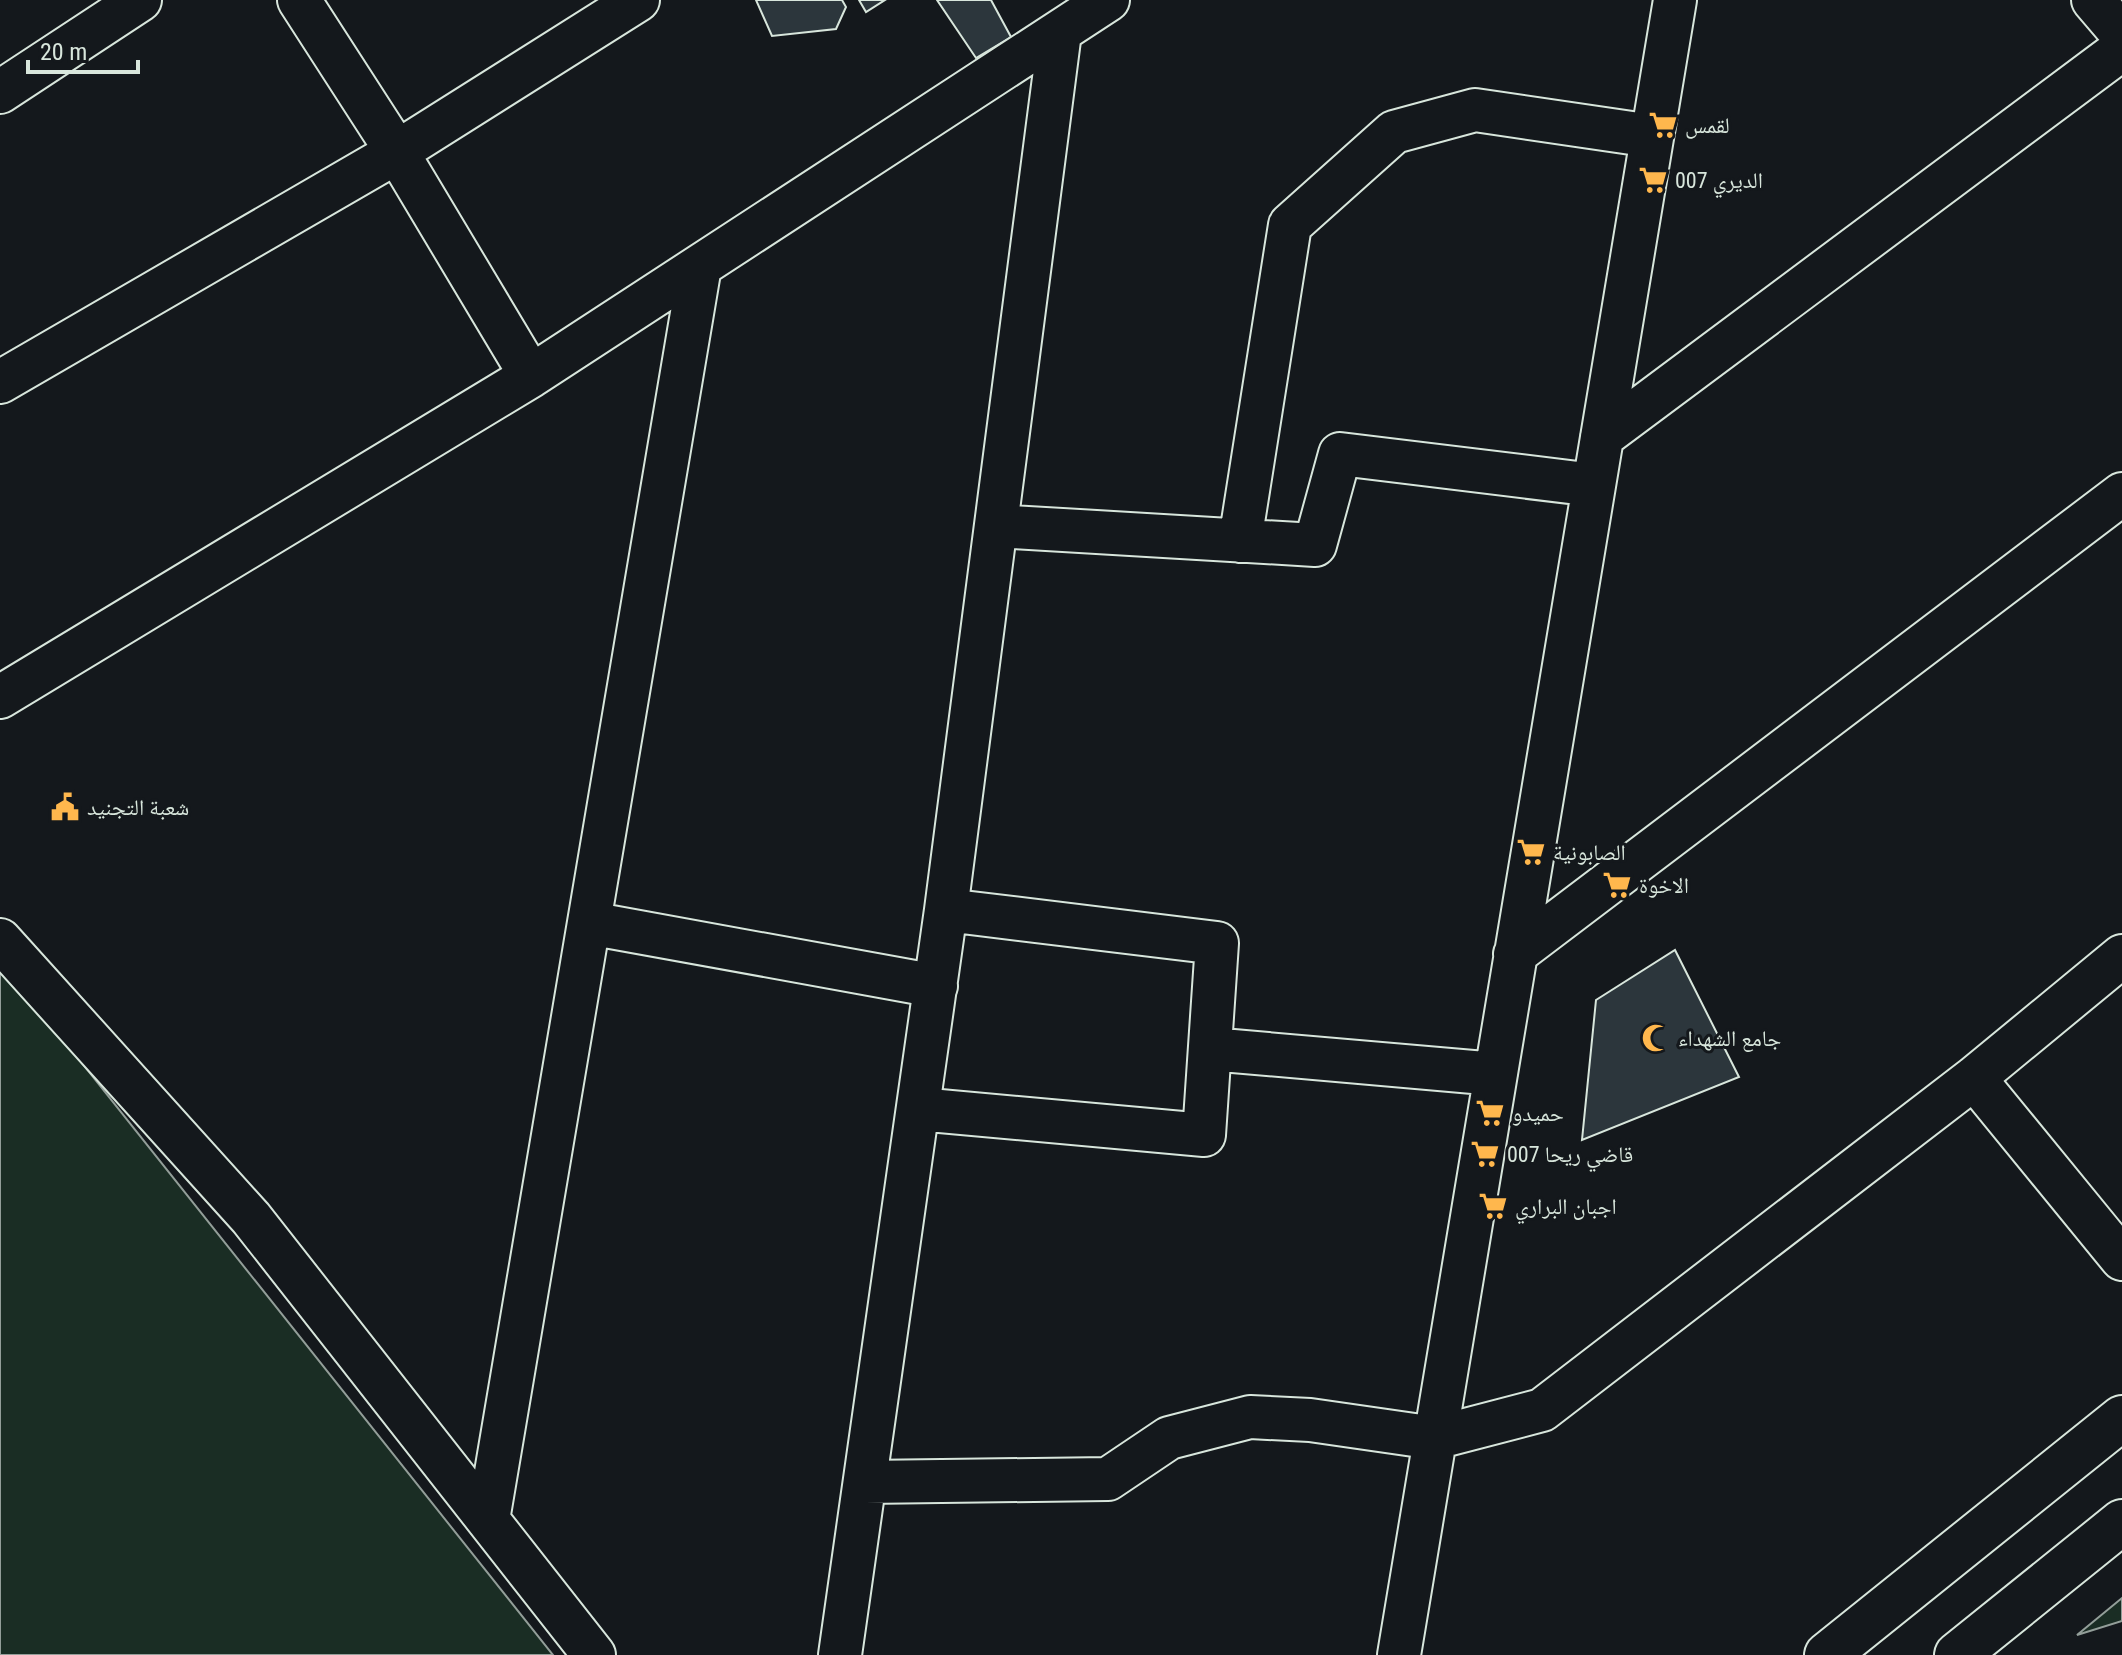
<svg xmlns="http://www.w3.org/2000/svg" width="2122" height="1655" font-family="'Roboto Condensed','Noto Naskh Arabic',sans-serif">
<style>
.green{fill:#1a2d24;stroke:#939e99;stroke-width:2}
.building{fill:#2c363c;stroke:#d8e6dc;stroke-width:2}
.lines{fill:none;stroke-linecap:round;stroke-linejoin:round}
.minor-casing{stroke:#d8e6dc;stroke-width:46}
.major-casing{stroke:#d8e6dc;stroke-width:48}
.minor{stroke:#14181c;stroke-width:42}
.major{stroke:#14181c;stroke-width:44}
.labels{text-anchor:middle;stroke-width:6;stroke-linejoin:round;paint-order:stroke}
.poi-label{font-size:22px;fill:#d8e6dc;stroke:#14181c;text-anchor:start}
</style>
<rect width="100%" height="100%" fill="#14181c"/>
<path class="green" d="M0,960L553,1655H0Z
M2122,1598V1621L2077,1635Z"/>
<path class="building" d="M756,0H842L846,7L836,29L772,36Z
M859,0H885L866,12Z
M937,0H991L1011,37L976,58Z
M1675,950L1739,1077L1582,1140L1596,1000Z"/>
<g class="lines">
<defs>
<path id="minor" d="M299,0L397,152L531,376
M2093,0L2122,34
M0,92L140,0
M0,382L397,152L638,0
M1602,437L2122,49
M996,526L1315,545L1340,454L1594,485
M1240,541L1290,225L1394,132L1475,110L1652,136
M0,697L531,376L1108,0
M589,923L936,986
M0,940L251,1218L594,1655
M1515,954L2122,494
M1210,1049L1496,1074
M1974,1078L2122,1259
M918,1109L1204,1135L1217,943L946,910
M865,1482L1108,1479L1169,1438L1250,1417L1310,1420L1435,1438L1542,1410L1974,1078L2122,956
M488,1520L700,266
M840,1655L946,910L1060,32
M1399,1655L1675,0"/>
<path id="major" d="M1827,1655L2122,1418
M1957,1655L2122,1522"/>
</defs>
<use href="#minor" class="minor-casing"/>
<use href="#major" class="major-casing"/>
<use href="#minor" class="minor"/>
<use href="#major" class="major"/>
</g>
<defs>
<symbol id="supermarket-bare" viewBox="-9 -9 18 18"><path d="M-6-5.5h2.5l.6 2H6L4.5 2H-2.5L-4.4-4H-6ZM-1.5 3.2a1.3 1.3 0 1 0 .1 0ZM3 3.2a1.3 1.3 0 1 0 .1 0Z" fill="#ffb74d" stroke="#14181c" stroke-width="2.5" paint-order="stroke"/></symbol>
<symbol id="civic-bare" viewBox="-9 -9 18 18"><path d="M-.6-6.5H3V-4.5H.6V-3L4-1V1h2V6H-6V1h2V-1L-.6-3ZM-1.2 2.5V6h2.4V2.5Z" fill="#ffb74d" stroke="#14181c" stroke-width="2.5" paint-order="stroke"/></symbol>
<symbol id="mosque-bare" viewBox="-9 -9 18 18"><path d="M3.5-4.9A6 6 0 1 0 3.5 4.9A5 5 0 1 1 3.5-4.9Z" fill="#ffb74d" stroke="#14181c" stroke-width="2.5" paint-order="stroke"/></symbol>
</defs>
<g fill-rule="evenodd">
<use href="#supermarket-bare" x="1643" y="105" width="40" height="40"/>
<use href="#supermarket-bare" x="1633" y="160" width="40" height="40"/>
<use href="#civic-bare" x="45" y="787" width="40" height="40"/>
<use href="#supermarket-bare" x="1511" y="832" width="40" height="40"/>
<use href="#supermarket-bare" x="1597" y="865" width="40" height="40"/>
<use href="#mosque-bare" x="1636" y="1018" width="40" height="40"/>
<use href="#supermarket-bare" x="1470" y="1093" width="40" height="40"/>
<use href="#supermarket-bare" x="1465" y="1134" width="40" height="40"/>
<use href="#supermarket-bare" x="1473" y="1186" width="40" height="40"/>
</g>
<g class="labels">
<g class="poi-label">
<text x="1685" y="133">لقمس</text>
<text x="1675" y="188">الديري 007</text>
<text x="87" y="815">شعبة التجنيد</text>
<text x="1553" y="860">الصابونية</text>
<text x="1639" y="893">الاخوة</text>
<text x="1678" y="1046">جامع الشهداء</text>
<text x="1512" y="1121">حميدو</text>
<text x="1507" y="1162">قاضي ريحا 007</text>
<text x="1515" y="1214">اجبان البراري</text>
</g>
</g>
<path d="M28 60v12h110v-12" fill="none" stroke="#d8e6dc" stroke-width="4"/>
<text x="40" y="60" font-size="24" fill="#d8e6dc" stroke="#14181c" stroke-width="6" paint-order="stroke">20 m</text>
</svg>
